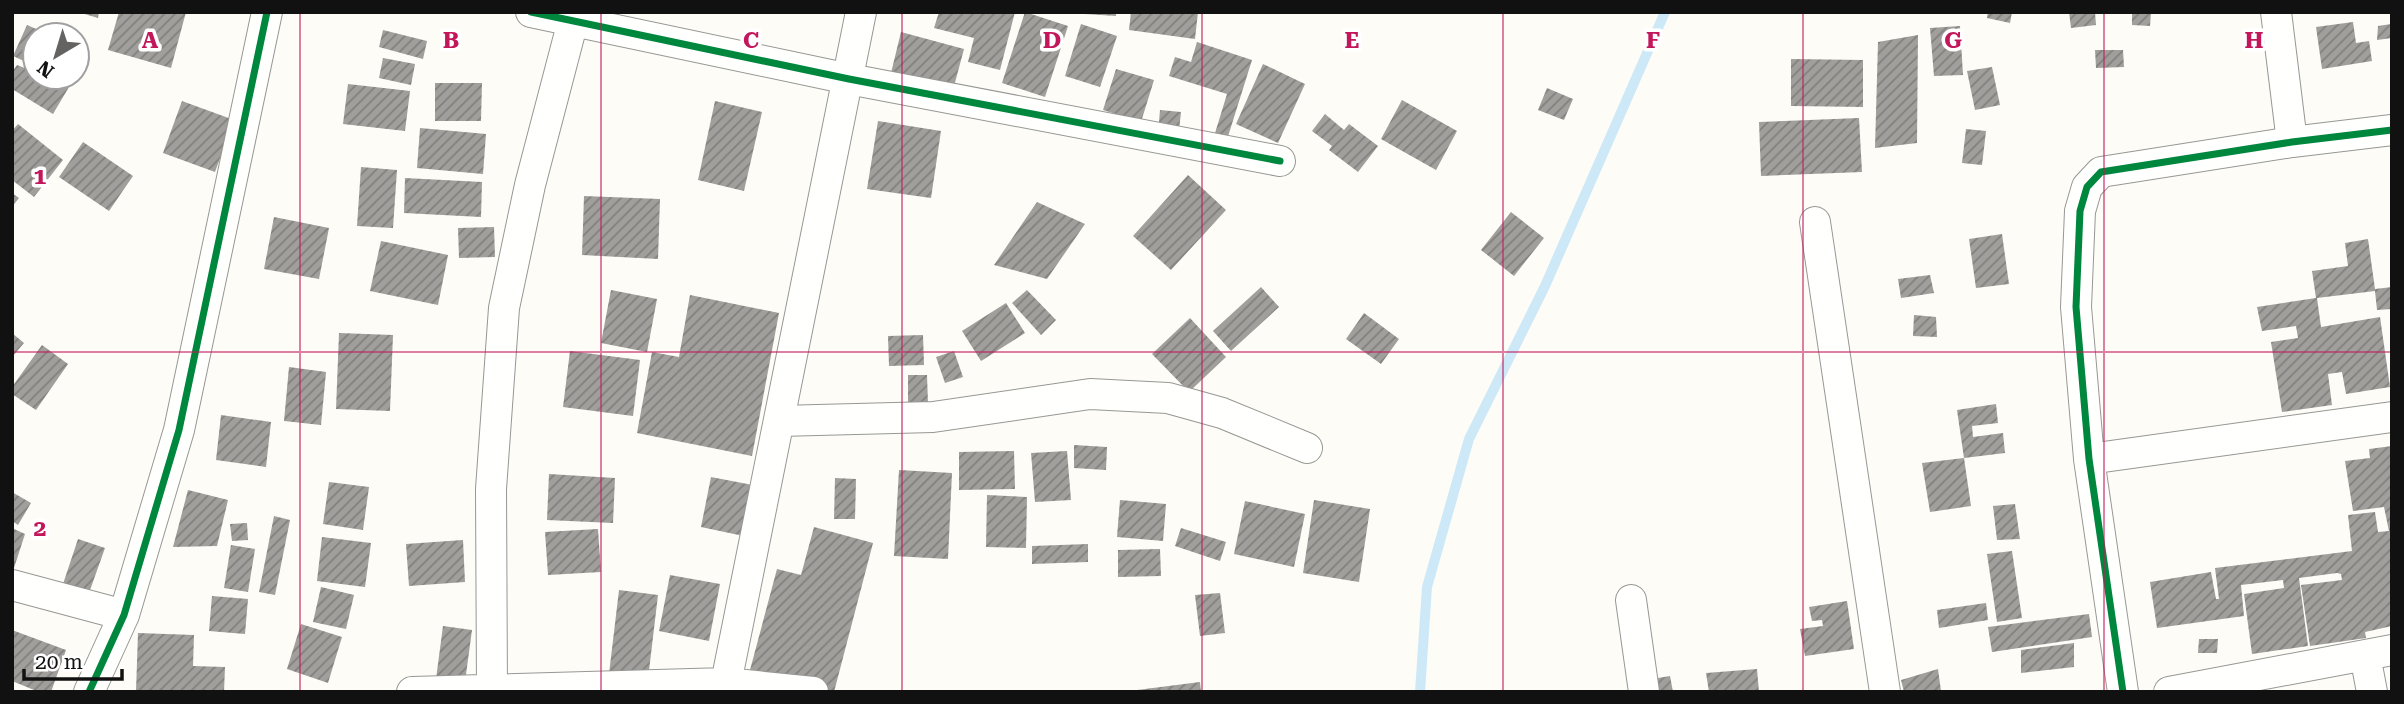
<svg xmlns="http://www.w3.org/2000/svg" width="2404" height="704" font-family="'Roboto Serif',serif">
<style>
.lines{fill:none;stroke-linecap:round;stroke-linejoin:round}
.stream{stroke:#cde8f7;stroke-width:10}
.building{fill:url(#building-hatch)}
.minor-casing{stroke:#979795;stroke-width:32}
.minor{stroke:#fffffe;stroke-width:30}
.cycleway-casing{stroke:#fff;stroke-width:11}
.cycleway{stroke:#00873e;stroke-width:7}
.grid{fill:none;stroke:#c2185b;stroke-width:2;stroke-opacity:0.55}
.grid-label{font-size:23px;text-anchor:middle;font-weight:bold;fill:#c2185b;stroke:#fff;stroke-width:7;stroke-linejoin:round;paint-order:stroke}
</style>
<defs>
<pattern id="building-hatch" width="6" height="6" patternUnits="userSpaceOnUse" patternTransform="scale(1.75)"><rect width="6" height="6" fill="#a19f9c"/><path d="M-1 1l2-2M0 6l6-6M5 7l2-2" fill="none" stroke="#82807e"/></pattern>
</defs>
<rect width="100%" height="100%" fill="#fdfcf7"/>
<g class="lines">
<path class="stream" d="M1420,692L1427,587L1469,439L1545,286L1665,12"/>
</g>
<path class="building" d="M78,12H99L98,18Z
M119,12H186L171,68L108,50Z
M939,12H1015L1000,70L968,62L974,38L934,28Z
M1025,12L1068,26L1045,97L1002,83Z
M1085,12H1116V16L1085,14Z
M1131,12H1198L1195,39L1129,30Z
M1988,12H2012L2010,23L1987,18Z
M2069,12H2095L2096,25L2071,28Z
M2132,12H2151L2150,26L2132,25Z
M2353,22L2356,43L2369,41L2372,61L2322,69L2316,27Z
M1081,24L1117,36L1100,87L1065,76Z
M2391,24L2392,38L2377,40L2378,26Z
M27,25L50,35H35V66L13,56Z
M1960,26L1963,75L1934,76L1930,28Z
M383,30L427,41L423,59L379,47Z
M901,32L964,49L953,90L891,73Z
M1918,35L1917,143L1875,148L1878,42Z
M1197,42L1252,60L1225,146L1212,143L1227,94L1169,76L1175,57L1191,62Z
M2095,50H2123L2124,67L2096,68Z
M383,58L415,64L411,85L379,78Z
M1791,59L1863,60V107L1791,106Z
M1263,64L1305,84L1278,143L1236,124Z
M17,65L35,72V77H46L69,87L53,114L12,89V72Z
M1992,67L2000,105L1975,110L1967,71Z
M1116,69L1154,80L1141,122L1103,110Z
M435,83H482L481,121H435Z
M348,84L410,91L405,131L343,124Z
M1547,88L1573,99L1564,120L1538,110Z
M1402,100L1457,131L1436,170L1381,139Z
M182,101L234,120L215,172L163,153Z
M715,101L762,112L744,191L698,180Z
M1160,110L1181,112L1177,149L1157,146Z
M1325,114L1344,130L1349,124L1378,146L1358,172L1329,150L1332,146L1312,131Z
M1859,118L1862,172L1761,176L1759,122Z
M878,121L941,131L931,198L867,189Z
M18,124L63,160L34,197L12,180V131Z
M420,128L486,134L483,174L417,168Z
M1966,129L1986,131L1982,165L1962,163Z
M83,142L133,176L109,211L59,177Z
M361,167L397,170L393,228L357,226Z
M1188,175L1226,210L1171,270L1133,236Z
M405,178L482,182L481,217L404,213Z
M12,193L19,198L12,207Z
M584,196L660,199L658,259L582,255Z
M1037,202L1085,224L1047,279L994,265Z
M1511,212L1544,238L1514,276L1481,250Z
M274,217L329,228L319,279L264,269Z
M494,227L495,257L459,258L458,228Z
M2002,234L2009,284L1976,288L1969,239Z
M2368,239L2375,289L2392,287V309L2377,310L2375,291L2317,298L2321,327L2380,317L2390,387L2346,394L2342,372L2328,374L2332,405L2282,412L2271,342L2298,338L2296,326L2262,331L2257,307L2316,298L2312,271L2348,266L2345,243Z
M381,241L448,255L438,305L370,291Z
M1930,275L1934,293L1901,298L1898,279Z
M1261,287L1279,307L1231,351L1213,331Z
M611,290L657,299L647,352L601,343Z
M1027,290L1056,320L1041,335L1012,303Z
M690,295L779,313L752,456L637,433L652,352L679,357Z
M1006,303L1025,333L981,361L962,331Z
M1364,313L1399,339L1381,364L1346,339Z
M1914,315L1936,317L1937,337L1913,336Z
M1190,318L1226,357L1189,392L1152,354Z
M12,333L24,343L12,357Z
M339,333L393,335L390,411L336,409Z
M923,335L924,365L889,366L888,336Z
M42,345L68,364L36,410L12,394V387Z
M570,351L640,360L633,416L563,407Z
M954,351L963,377L945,383L936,357Z
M289,367L326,372L321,425L284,421Z
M908,375H927L928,403L908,404Z
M1996,404L1998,423L1972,426L1973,437L2003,433L2005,453L1964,458L1957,410Z
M221,415L271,422L266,467L216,460Z
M1074,445L1107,447L1106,470L1074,468Z
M2392,446V626L2365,632L2366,638L2310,646L2301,585L2342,580L2341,574L2337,573L2299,578L2308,646L2252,654L2244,594L2284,588L2283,580L2241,585L2244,616L2157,628L2150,582L2211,572L2216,599H2219L2215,568L2352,551L2348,515L2375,512L2378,532L2389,531L2384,507L2353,511L2345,461L2370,458L2369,449Z
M1014,451L1015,489L959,490V452Z
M1067,451L1071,500L1035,502L1031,453Z
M1964,458L1971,506L1930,512L1922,463Z
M899,470L952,473L948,559L894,556Z
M549,474L615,478L613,523L547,520Z
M711,477L763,487L753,538L701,527Z
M835,478L856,479L855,519H834Z
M329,482L369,487L363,530L323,524Z
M188,490L228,500L217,546L173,547Z
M12,492L31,503L18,525L12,521Z
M987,495L1027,497L1026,548L986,547Z
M1120,500L1166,504L1163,541L1117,537Z
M1314,500L1370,509L1359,582L1303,573Z
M1245,501L1305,514L1294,567L1234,554Z
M2015,504L2020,539L1997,540L1993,506Z
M274,516L290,520L275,595L259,592Z
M247,523L248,540L232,541L230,524Z
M814,527L873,543L834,692L750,670L777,569L801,575Z
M12,528L25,534L13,571H12Z
M1181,528L1226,542L1220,561L1175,546Z
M598,529L601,572L548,575L545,532Z
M322,537L371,543L365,587L317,581Z
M78,539L105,548L89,593L63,584Z
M463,540L465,582L409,586L406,544Z
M1088,544V562L1032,564V546Z
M231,545L255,549L248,592L224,588Z
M1160,549L1161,576L1118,577V550Z
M2012,551L2022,618L1997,622L1987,554Z
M670,575L720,584L709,641L659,631Z
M321,587L354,595L346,629L313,622Z
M619,590L658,595L648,679L609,674Z
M1220,593L1225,633L1200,636L1195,595Z
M212,596L248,599L245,634L209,631Z
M1847,601L1854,649L1805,656L1800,629L1823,626L1822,620L1812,621L1809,607Z
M1986,603L1988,620L1939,628L1937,610Z
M2089,614L2092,637L1992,652L1988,627Z
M301,624L342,637L328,683L287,669Z
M443,626L472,630L465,682L436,679Z
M12,630L66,650L51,692H39L12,681Z
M138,633L194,635L193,666L225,667L224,692L136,691Z
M2199,639H2218L2217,653H2198Z
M2074,643V667L2021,673V650Z
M1757,669L1759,692H1709L1706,673Z
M1938,669L1941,691L1904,692L1901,680Z
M1670,676L1673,692H1655L1652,679Z
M1200,682L1201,692H1137V690Z"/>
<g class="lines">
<defs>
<path id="minor" d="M531,12L849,79L1280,161
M2276,12L2292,142
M1815,222L1885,692
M779,421L933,417L1090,394L1168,398L1222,413L1307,448
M2089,459L2392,417
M12,585L124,615
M1631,600L1644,692
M2365,655L2372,692
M726,683L861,12
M89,692L124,615L179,430L267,12
M412,692L726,683L813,692
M492,692L491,489L504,308L530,185L573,21
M2123,692L2089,459L2076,307L2080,211L2087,187L2101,172L2292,142L2392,130
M2169,692L2392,650"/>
</defs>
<use href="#minor" class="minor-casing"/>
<use href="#minor" class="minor"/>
<defs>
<path id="cycleway" d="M531,12L849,79L1280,161
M89,692L124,615L179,430L267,12
M2123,692L2089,459L2076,307L2080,211L2087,187L2101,172L2292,142L2392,130"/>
</defs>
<use href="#cycleway" class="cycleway-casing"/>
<use href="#cycleway" class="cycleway"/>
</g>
<path class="grid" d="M300,12V692M601,12V692M902,12V692M1202,12V692M1503,12V692M1803,12V692M2104,12V692M12,352H2392"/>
<g class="grid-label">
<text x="150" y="48">A</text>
<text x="451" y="48">B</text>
<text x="751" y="48">C</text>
<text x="1052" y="48">D</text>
<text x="1352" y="48">E</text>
<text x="1653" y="48">F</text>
<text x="1953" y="48">G</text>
<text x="2254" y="48">H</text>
<text x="40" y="184">1</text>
<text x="40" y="536">2</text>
</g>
<rect width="2404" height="704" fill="none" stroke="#111111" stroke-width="28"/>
<g transform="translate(56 56) rotate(218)"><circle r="33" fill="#ffffff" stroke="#a0a0a0" stroke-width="2"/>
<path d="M0-5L12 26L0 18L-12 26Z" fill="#646362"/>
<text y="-10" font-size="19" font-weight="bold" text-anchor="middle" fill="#111111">N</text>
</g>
<path d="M24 669v10h98v-10" fill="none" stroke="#111111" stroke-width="3.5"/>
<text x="35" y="669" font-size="21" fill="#111111" stroke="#ffffff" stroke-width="5" paint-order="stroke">20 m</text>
</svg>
